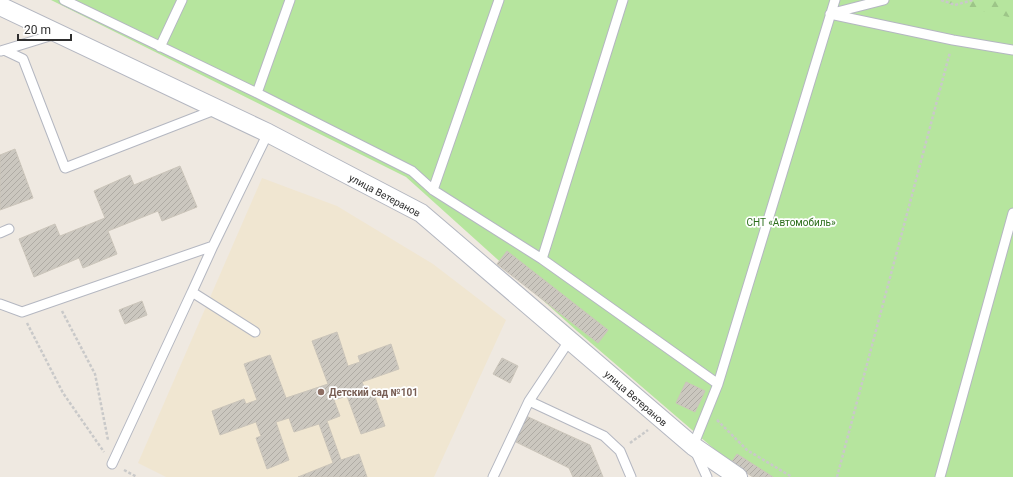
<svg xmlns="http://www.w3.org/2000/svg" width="1013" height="477" font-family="Roboto,sans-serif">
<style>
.education{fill:#f0e6d1}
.grass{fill:#b6e59e}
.forest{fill:url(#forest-firs)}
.building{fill:url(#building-hatch);stroke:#cbc5ba}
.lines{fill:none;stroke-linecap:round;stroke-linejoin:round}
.lane-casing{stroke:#b4b7c1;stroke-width:11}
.street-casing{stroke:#b4b7c1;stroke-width:20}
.path{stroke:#c9c9c9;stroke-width:2.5;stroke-dasharray:3 2;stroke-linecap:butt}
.lane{stroke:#fff;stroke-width:9}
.street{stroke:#fff;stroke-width:18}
.education-dot{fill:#8d6e63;stroke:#fff;stroke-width:1.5}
.labels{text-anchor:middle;stroke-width:3.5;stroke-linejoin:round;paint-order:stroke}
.street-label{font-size:10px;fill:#2e2e2e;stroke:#fff}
.park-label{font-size:10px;fill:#2c6e1b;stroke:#fff}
.education-label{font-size:10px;font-weight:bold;fill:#785e54;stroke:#fff;text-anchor:start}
</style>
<defs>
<pattern id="forest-firs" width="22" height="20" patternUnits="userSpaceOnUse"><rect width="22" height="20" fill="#b6e59e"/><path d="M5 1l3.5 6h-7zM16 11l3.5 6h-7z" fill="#9dc588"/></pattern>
<pattern id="building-hatch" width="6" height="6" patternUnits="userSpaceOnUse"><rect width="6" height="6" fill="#cbc7bf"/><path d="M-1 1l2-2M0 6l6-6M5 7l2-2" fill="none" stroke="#afaba4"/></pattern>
</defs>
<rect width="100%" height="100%" fill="#efe9e1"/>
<path class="education" d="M262,178L337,206L433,264L506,320L434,477H166L138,463Z"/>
<path class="grass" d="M51,0H1013V477H754L720,454L577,331L406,177Z"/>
<path class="forest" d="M933,0H1013V18Z"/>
<path class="building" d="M15,149L33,198L0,210V155Z
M180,166L197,207L162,221L158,211L108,231L117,254L83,268L79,258L34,277L19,239L55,224L60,236L105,218L94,191L130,175L134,185Z
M507,251L608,330L598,343L497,264Z
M142,301L147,315L125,324L119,310Z
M337,332L348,366L360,362L358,356L391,344L399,369L362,382L368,396L374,394L385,426L361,434L347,396L334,400L340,416L327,421L341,460L359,454L367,477H298L333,463L319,424L294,432L289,418L276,422L289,460L267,469L256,438L261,436L256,422L220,435L212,411L244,399L246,404L257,400L244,364L270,355L286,398L328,384L312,341Z
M502,358L518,366L510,383L493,374Z
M686,382L705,391L695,412L676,403Z
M526,416L590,445L603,477H573L569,468L514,441Z
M737,454L773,477H753L731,463Z"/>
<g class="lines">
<defs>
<path id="lane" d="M64,0L257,93L412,171L433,190L542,259L718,384
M833,13L884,0
M830,14L953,40L1013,50
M160,47L182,0
M4,50L23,59L65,168L217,109
M1,51L56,34
M257,93L290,0
M433,190L499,0
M0,233L9,229
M213,246L192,292L255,332
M542,259L623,0
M0,304L22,312L213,246L268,133
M529,401L604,436L620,451L631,477
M112,464L192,292
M493,477L529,401L569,341
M707,477L693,446L718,384L835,0
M940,477L1013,213"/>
<path id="street" d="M0,6L268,133L421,213L693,446L738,477"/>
</defs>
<use href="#lane" class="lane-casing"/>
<use href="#street" class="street-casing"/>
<path class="path" d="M941,0L955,5L973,0
M62,311L95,374L108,440
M27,323L63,393L104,452
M717,420L747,450L792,477
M630,443L648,430
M124,470L137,477
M837,477L950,52"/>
<use href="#lane" class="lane"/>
<use href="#street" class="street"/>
</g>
<circle class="education-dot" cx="321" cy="392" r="4"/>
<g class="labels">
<g class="street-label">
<text transform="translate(385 195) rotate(28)" y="4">улица Ветеранов</text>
<text transform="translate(636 398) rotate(41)" y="4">улица Ветеранов</text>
</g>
<g class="park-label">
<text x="791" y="226">СНТ «Автомобиль»</text>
</g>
<g class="education-label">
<text x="329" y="396">Детский сад №101</text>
</g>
</g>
<path d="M18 34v6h53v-6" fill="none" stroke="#2e2e2e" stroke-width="2"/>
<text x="24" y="34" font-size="12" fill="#2e2e2e" stroke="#ffffff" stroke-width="3" paint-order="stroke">20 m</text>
</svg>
